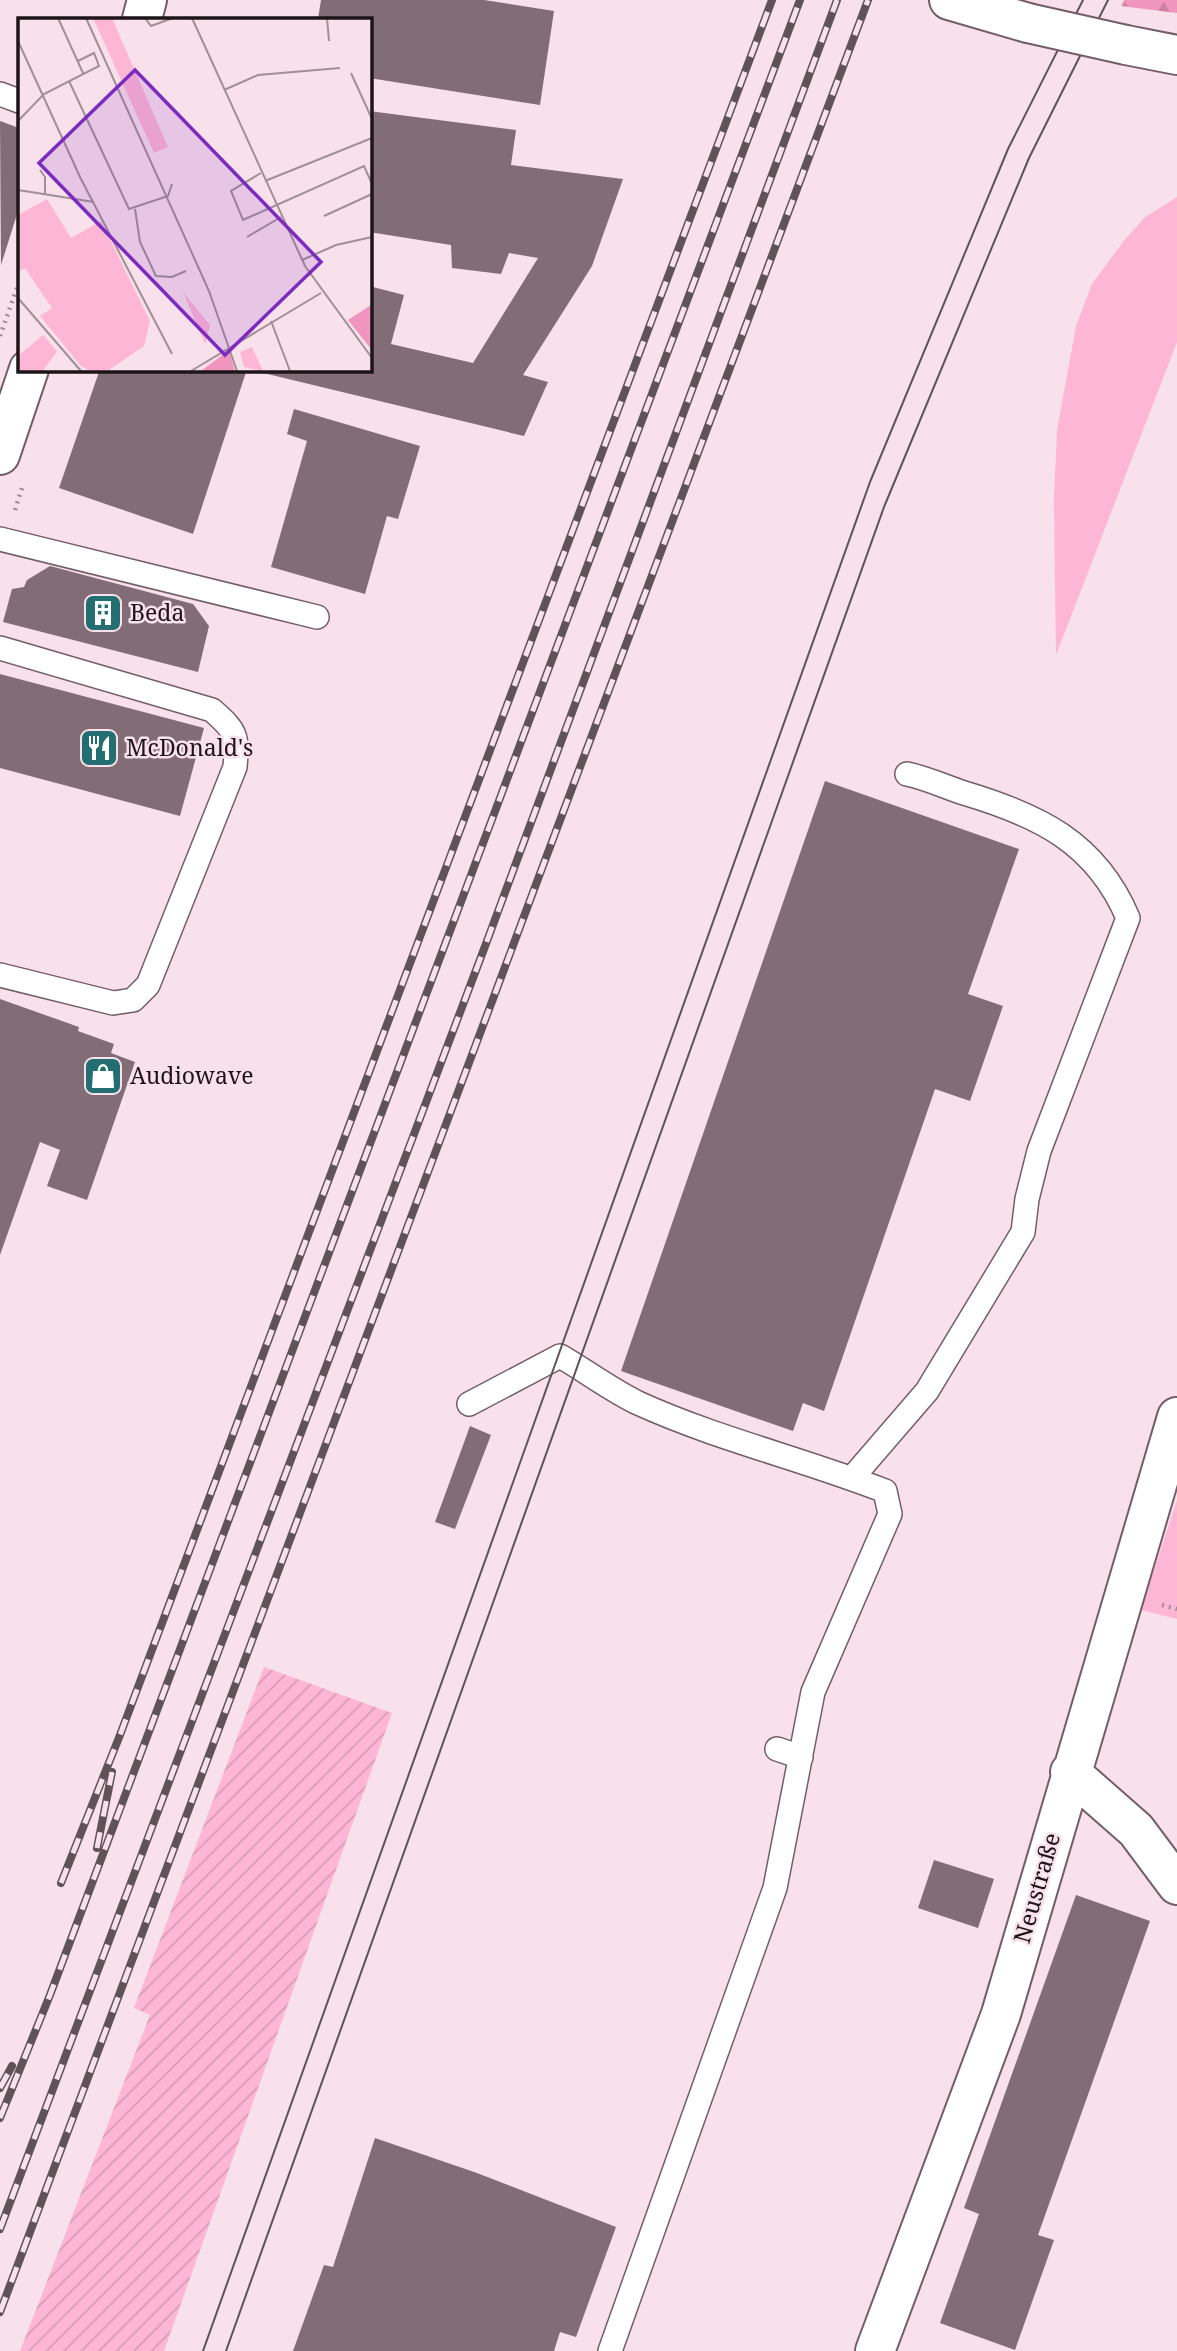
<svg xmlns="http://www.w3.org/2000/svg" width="1177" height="2351" font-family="'Noto Serif',serif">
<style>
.green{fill:#fdb6d5}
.forest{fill:url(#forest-firs)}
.garden{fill:url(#garden-furrows)}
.building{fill:#826d76}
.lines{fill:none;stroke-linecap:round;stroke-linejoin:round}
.lane-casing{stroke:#735e67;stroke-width:26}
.street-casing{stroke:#735e67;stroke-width:42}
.secondary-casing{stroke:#735e67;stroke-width:42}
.path{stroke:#a08e96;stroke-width:4.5;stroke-dasharray:2 5;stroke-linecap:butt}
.lane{stroke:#fff;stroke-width:23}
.street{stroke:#fff;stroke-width:38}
.secondary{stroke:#fff;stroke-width:38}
.tram{stroke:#605358;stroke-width:2}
.rail-casing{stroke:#605358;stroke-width:8}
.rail{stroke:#f9e1eb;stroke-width:5;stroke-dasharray:16;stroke-linecap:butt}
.street-bridge-casing{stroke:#735e67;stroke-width:42;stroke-linecap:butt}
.street-bridge{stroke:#fff;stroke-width:38}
.labels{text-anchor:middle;stroke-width:5;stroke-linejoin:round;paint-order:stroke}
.poi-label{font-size:23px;fill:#1c1417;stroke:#f9e1eb;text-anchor:start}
.street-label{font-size:23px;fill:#1c1417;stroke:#f9e1eb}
.inset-road{fill:none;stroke:#a18f96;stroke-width:2}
.view{fill:#7b2cbf;fill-opacity:0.15;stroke:#7b2cbf;stroke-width:3.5}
.inset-edge{fill:none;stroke:#1c1417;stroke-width:3.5}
</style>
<defs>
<pattern id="forest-firs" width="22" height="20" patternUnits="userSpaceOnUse" patternTransform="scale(1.75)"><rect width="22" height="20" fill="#ef95be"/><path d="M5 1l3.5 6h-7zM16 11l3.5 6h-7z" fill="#cc80a3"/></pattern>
<pattern id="garden-furrows" width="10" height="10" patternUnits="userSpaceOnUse" patternTransform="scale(1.75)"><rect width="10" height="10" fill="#fdb6d5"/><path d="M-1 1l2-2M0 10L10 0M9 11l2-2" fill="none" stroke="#d89cb6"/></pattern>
</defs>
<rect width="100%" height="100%" fill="#f9e1eb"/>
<path class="green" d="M1177,197V342L1056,655L1054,499L1057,430L1076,326L1092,284L1123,242L1144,218Z
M1177,1500V1619L1141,1610Z"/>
<path class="forest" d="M1124,0H1177V13L1121,6Z"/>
<path class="garden" d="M264,1667L392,1713L164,2351H20L150,2015L134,2008Z"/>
<path class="building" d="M321,0H484L554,11L540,105L369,78V19H318Z
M369,111L516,130L511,165L623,179L592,266L523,375L548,382L524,436L251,370L369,369V286L404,295L391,344L473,363L538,258L509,253L501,274L452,268L451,245L369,232Z
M0,121L19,128V208L1,265Z
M100,369H247L193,534L59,488Z
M294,409L420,446L398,519L387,516L365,594L271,567L307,441L287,434Z
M50,566L193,604L209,626L198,672L3,622L12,589L24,587L27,580Z
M0,674L204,728L180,816L0,768Z
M825,781L1019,849L968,994L1003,1006L970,1101L935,1089L824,1411L803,1403L793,1431L621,1371Z
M0,999L79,1027L78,1031L114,1044L111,1053L135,1062L87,1200L47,1186L60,1150L40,1142L0,1255Z
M470,1426L491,1435L455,1529L435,1522Z
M934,1860L994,1879L978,1928L918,1908Z
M1076,1895L1150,1921L1038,2235L1054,2240L1015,2350L940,2323L979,2214L964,2208Z
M375,2138L477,2173L616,2227L576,2337L560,2332L554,2351H293L324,2265L333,2267Z"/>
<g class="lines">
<defs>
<path id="lane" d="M0,94L19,101
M0,539L317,617
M0,648L212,710C236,731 238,735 235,767L148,985L133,1000L113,1003L0,975
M469,1404L560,1356C586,1371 611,1390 638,1403C717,1439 803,1459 885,1491L890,1514L813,1692L775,1888L610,2351
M852,1478L927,1391L1023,1232L1027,1199L1039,1151L1128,918C1096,842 1038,815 964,793C945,787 927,778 907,774
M777,1749L801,1757"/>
<path id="street" d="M949,0L1028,23
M1126,45L1177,55
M1070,1772L1136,1830L1177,1885
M875,2351L1001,2014L1177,1417"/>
<path id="secondary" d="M142,19L147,0
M0,455L29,369"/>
</defs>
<use href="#lane" class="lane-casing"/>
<use href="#street" class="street-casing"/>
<use href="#secondary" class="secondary-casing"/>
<path class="path" d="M0,336L19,282
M15,510L22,488
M1162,1605L1177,1609"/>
<use href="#lane" class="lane"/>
<use href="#street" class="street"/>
<use href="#secondary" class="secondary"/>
<path class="tram" d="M203,2351L870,482L1008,149L1083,0
M226,2351L884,507L1029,158L1108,0"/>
<defs>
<path id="rail" d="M97,1848L112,1772
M61,1883L120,1735L772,0
M0,2088L12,2066
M0,2118L50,1995L800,0
M0,2229L484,949L837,0
M0,2312L868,0"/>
</defs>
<use href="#rail" class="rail-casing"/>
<use href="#rail" class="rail"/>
<defs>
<path id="street-bridge" d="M1028,23L1126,45"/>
</defs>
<use href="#street-bridge" class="street-bridge-casing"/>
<use href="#street-bridge" class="street-bridge"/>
</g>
<defs>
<symbol id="building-square" viewBox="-11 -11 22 22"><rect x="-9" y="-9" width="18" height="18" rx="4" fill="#226e70" stroke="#f9e1eb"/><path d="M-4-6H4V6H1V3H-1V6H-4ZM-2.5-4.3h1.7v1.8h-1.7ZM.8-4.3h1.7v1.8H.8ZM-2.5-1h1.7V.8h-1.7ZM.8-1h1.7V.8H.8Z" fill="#fff"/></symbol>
<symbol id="restaurant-square" viewBox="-11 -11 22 22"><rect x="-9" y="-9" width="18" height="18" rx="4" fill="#226e70" stroke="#f9e1eb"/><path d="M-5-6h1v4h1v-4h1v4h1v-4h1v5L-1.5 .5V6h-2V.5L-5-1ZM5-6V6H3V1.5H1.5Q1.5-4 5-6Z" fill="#fff"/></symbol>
<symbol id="shop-square" viewBox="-11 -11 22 22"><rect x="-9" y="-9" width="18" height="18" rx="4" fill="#226e70" stroke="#f9e1eb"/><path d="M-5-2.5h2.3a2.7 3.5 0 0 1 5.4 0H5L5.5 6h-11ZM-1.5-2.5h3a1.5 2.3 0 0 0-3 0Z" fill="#fff"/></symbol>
</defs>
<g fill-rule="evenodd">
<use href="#building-square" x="81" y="591" width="44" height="44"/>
<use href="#restaurant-square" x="77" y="726" width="44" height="44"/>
<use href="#shop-square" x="81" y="1054" width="44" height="44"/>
</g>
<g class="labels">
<g class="poi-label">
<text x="130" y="621">Beda</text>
<text x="126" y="756">McDonald's</text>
<text x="130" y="1084">Audiowave</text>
</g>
<g class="street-label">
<text transform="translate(1037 1888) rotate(-74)" y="8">Neustraße</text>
</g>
</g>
<g transform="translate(18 18)">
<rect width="354" height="354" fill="#f9e1eb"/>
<path d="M29,181L53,220L83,203L132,303L126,328L91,352L72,353L63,348L22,298L34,290L7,250L0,254V197ZM165,274L192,307L187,326ZM25,317L39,333L25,353H0V338Z" fill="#fdb6d5"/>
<path d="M353,287V331L330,302ZM211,332L217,353H183Z" fill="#ef95be"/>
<path d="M75,0H94L150,129L136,135ZM234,329L245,353L226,349L222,334Z" fill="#fdb6d5"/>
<path class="inset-road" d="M40,0L65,55M68,0L191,273L219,353M127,0L133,8L155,0M174,0L287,248L354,340M309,0L311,23M0,23L62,159L154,336M333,55L354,101M51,63L111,191L150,178L154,166M206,72L240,57L322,50M0,103L26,76L81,48L76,35L60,43M22,152L27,159V177M243,155L213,173L225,202L346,148L354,166M247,163L354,120M0,172L76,184M117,191L122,224L138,258L154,259L168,253M306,198L354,176M229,219L263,199M284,242L318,227L354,219M0,280L63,353M253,303L272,353M173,353L303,275"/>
<path class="view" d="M117,52L303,244L207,337L21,145Z"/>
<rect width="354" height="354" class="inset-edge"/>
</g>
</svg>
